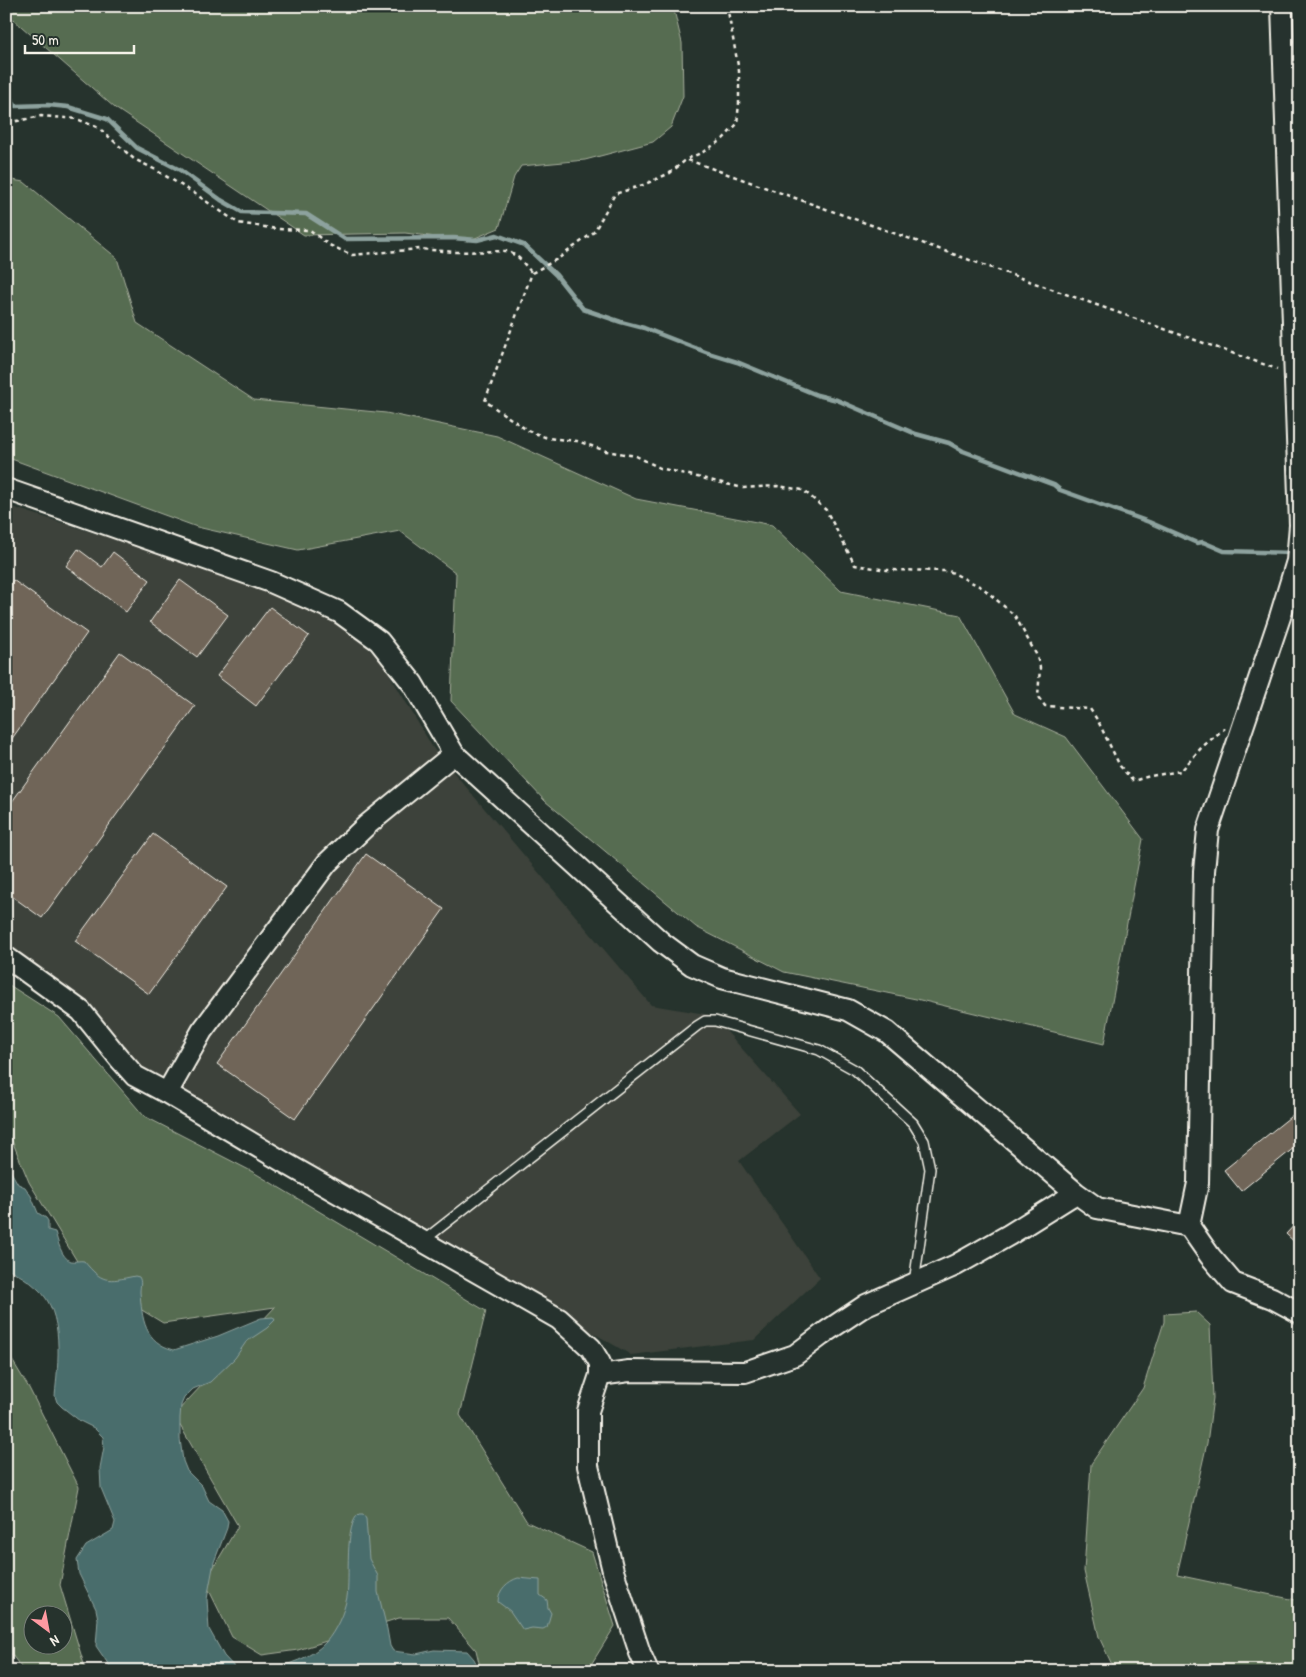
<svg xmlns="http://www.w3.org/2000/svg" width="1306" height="1677" font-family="'Patrick Hand',sans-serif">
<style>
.built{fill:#3c423a}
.green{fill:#576c51;stroke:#a6ae9c;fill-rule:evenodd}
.water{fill:#496d6c;stroke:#8da29e}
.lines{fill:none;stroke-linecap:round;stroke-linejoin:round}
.stream{stroke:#8da29e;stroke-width:4.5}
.building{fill:#706559;stroke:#f4f1e8}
.service-casing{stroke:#f4f1e8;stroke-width:12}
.tertiary-casing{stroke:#f4f1e8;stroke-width:24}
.path{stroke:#f4f1e8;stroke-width:2.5;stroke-dasharray:4 4;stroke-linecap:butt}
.service{stroke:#26332d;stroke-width:9}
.tertiary{stroke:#26332d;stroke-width:20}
</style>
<rect width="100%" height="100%" fill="#26332d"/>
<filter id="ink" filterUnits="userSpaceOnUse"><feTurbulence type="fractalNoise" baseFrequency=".02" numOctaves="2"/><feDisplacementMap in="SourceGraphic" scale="10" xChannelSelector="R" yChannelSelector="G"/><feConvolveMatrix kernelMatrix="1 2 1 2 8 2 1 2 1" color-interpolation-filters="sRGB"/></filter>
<g filter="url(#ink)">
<path class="built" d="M6,505L297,597L341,624L381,660L433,748L651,1005L712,1015L800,1114L739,1161L820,1278L754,1340L631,1355L137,1067L6,950Z"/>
<path class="green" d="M6,6H673L682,43L683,96L671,127L653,142L585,160L521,166L514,177L499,228L468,241L405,233L304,235L115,108L6,13Z
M6,179L24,182L117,258L137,323L254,400L386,413L497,436L636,499L772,525L841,591L960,615L1015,714L1066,737L1143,839L1104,1044L916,999L784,972L696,927L545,801L451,701L456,573L400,531L298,550L197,527L6,457Z
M6,983L59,1017L144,1116L253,1172L486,1311L460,1415L527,1522L592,1552L615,1626L587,1671H481L476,1650L448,1618H399L298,1650L262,1655L232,1637L205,1582L238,1526L174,1415L275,1307L163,1323L86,1276L29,1182L6,1126Z
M1196,1312L1210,1325L1213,1398L1207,1443L1177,1575L1300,1601V1671H1115L1099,1637L1084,1571L1091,1464L1143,1388L1164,1322V1314Z
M6,1350L29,1388L79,1487L60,1585L86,1671H24L6,1647ZM62,1614V1644H32V1614Z"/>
<path class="water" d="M6,1163L18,1184L25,1187L31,1196L38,1213L46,1218L48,1221V1230L55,1232C58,1241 61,1258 71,1261C75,1262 80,1260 84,1261C102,1283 107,1282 135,1276L139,1277C142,1282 140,1286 140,1292C142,1319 144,1342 174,1350L218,1336L261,1318L273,1317L275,1320L267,1328L246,1342L235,1358L210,1382L193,1389L184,1398L181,1405L180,1418V1439L183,1461L187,1471L202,1486L209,1501L222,1510L228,1521L227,1528L214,1562L207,1599L209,1629L224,1656L238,1671H113L96,1646L98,1619L96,1609L79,1574L77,1560L86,1546L113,1530L115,1522L101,1488L100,1468L104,1447L103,1437L94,1428L80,1421L62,1407L57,1402L55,1396C58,1363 65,1313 38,1289C29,1280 17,1274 6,1267Z
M359,1514H363L366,1519L369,1559L378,1576V1592L387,1629L390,1646L393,1651L416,1654L434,1650L467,1651L474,1659L480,1671H267C287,1664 311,1659 326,1642C336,1630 344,1613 347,1597C350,1580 344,1524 359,1514Z
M518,1578L540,1580V1595L547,1600L548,1608L551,1613L547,1627L543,1629L532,1628L523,1630L510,1611L498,1602C498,1590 508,1581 518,1578Z"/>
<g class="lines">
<path class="stream" d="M6,98L12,100L15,106L48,105L68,107L107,119L137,148L180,170L221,200L242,212L306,214L345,239L454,238L477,240L497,235L524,245L556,275L583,309L621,322L644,328L708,353L737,362L817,395L837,400L916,434L949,443L963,451L1054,485L1060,490L1149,522L1197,543L1203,542L1224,551L1293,553"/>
</g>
<path class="building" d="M78,549L102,567L113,552L150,580L126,612L66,566Z
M13,580L87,633L6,747V590Z
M180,580L228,615L197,657L150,622Z
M270,607L309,636L256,706L217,676Z
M120,652L195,706L42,918L6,892V810Z
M153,834L227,887L149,994L75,941Z
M366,854L444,909L295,1119L217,1064Z
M1300,1109V1143L1241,1191L1224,1170Z
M1300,1219V1247L1286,1234Z"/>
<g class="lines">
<defs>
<path id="service" d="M423,1241L697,1026L705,1021H715L819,1050L855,1070L913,1123L924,1141L930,1169L914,1283"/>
<path id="tertiary" d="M6,489L271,582L339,612L379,641L413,684L454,754L661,942L692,965L722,978L848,1010L887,1032L1076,1193L1097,1208L1189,1226L1210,1256L1233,1283L1272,1298L1300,1313
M6,957L81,1011L119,1058L135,1076L167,1093L287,1164L559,1319L591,1348L600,1363V1375L588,1411V1466L613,1571L640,1653L648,1671
M167,1093L202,1031L327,863L367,825L454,754
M1189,1226L1198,1183L1204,871L1208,830L1280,617L1297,561L1300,525L1282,6
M600,1375L629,1371L745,1372L795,1355L827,1331L866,1305L956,1265L1009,1235L1076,1193"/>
</defs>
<use href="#service" class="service-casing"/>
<use href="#tertiary" class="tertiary-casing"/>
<path class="path" d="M727,6L739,71V103L737,124L723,139L703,152L687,159L670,173L643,185L615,194L594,232L559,258L532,273L485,401L527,430L547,438L577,441L606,451L636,456L660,468L743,488L777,486L803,490L826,510L855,565L887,570L949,571L983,588L1015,616L1036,654L1040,667L1038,697L1045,706L1090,709L1098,721L1120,766L1133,781L1150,776L1181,771L1202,747L1225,728
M8,123L41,116L77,119L99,128L134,159L154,169L194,193L238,223L277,229L310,230L329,245L352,255L420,249L455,252L508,251L519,258L532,273
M688,160L1277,369"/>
<use href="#service" class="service"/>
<use href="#tertiary" class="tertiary"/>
</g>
</g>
<rect width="1306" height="1677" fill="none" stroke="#26332d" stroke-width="25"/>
<rect x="12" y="12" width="1281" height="1652" fill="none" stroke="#f4f1e8" stroke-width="2" filter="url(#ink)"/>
<g transform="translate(48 1630) rotate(148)"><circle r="24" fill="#26332d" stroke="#787f78"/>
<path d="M0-4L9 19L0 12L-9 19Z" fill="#ff9aa2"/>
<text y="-8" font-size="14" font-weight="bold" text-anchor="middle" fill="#f4f1e8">N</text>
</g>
<path d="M25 45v8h109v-8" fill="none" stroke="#f4f1e8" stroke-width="2.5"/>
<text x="32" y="45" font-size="15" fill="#f4f1e8" stroke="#26332d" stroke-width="4" paint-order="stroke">50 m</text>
</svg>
